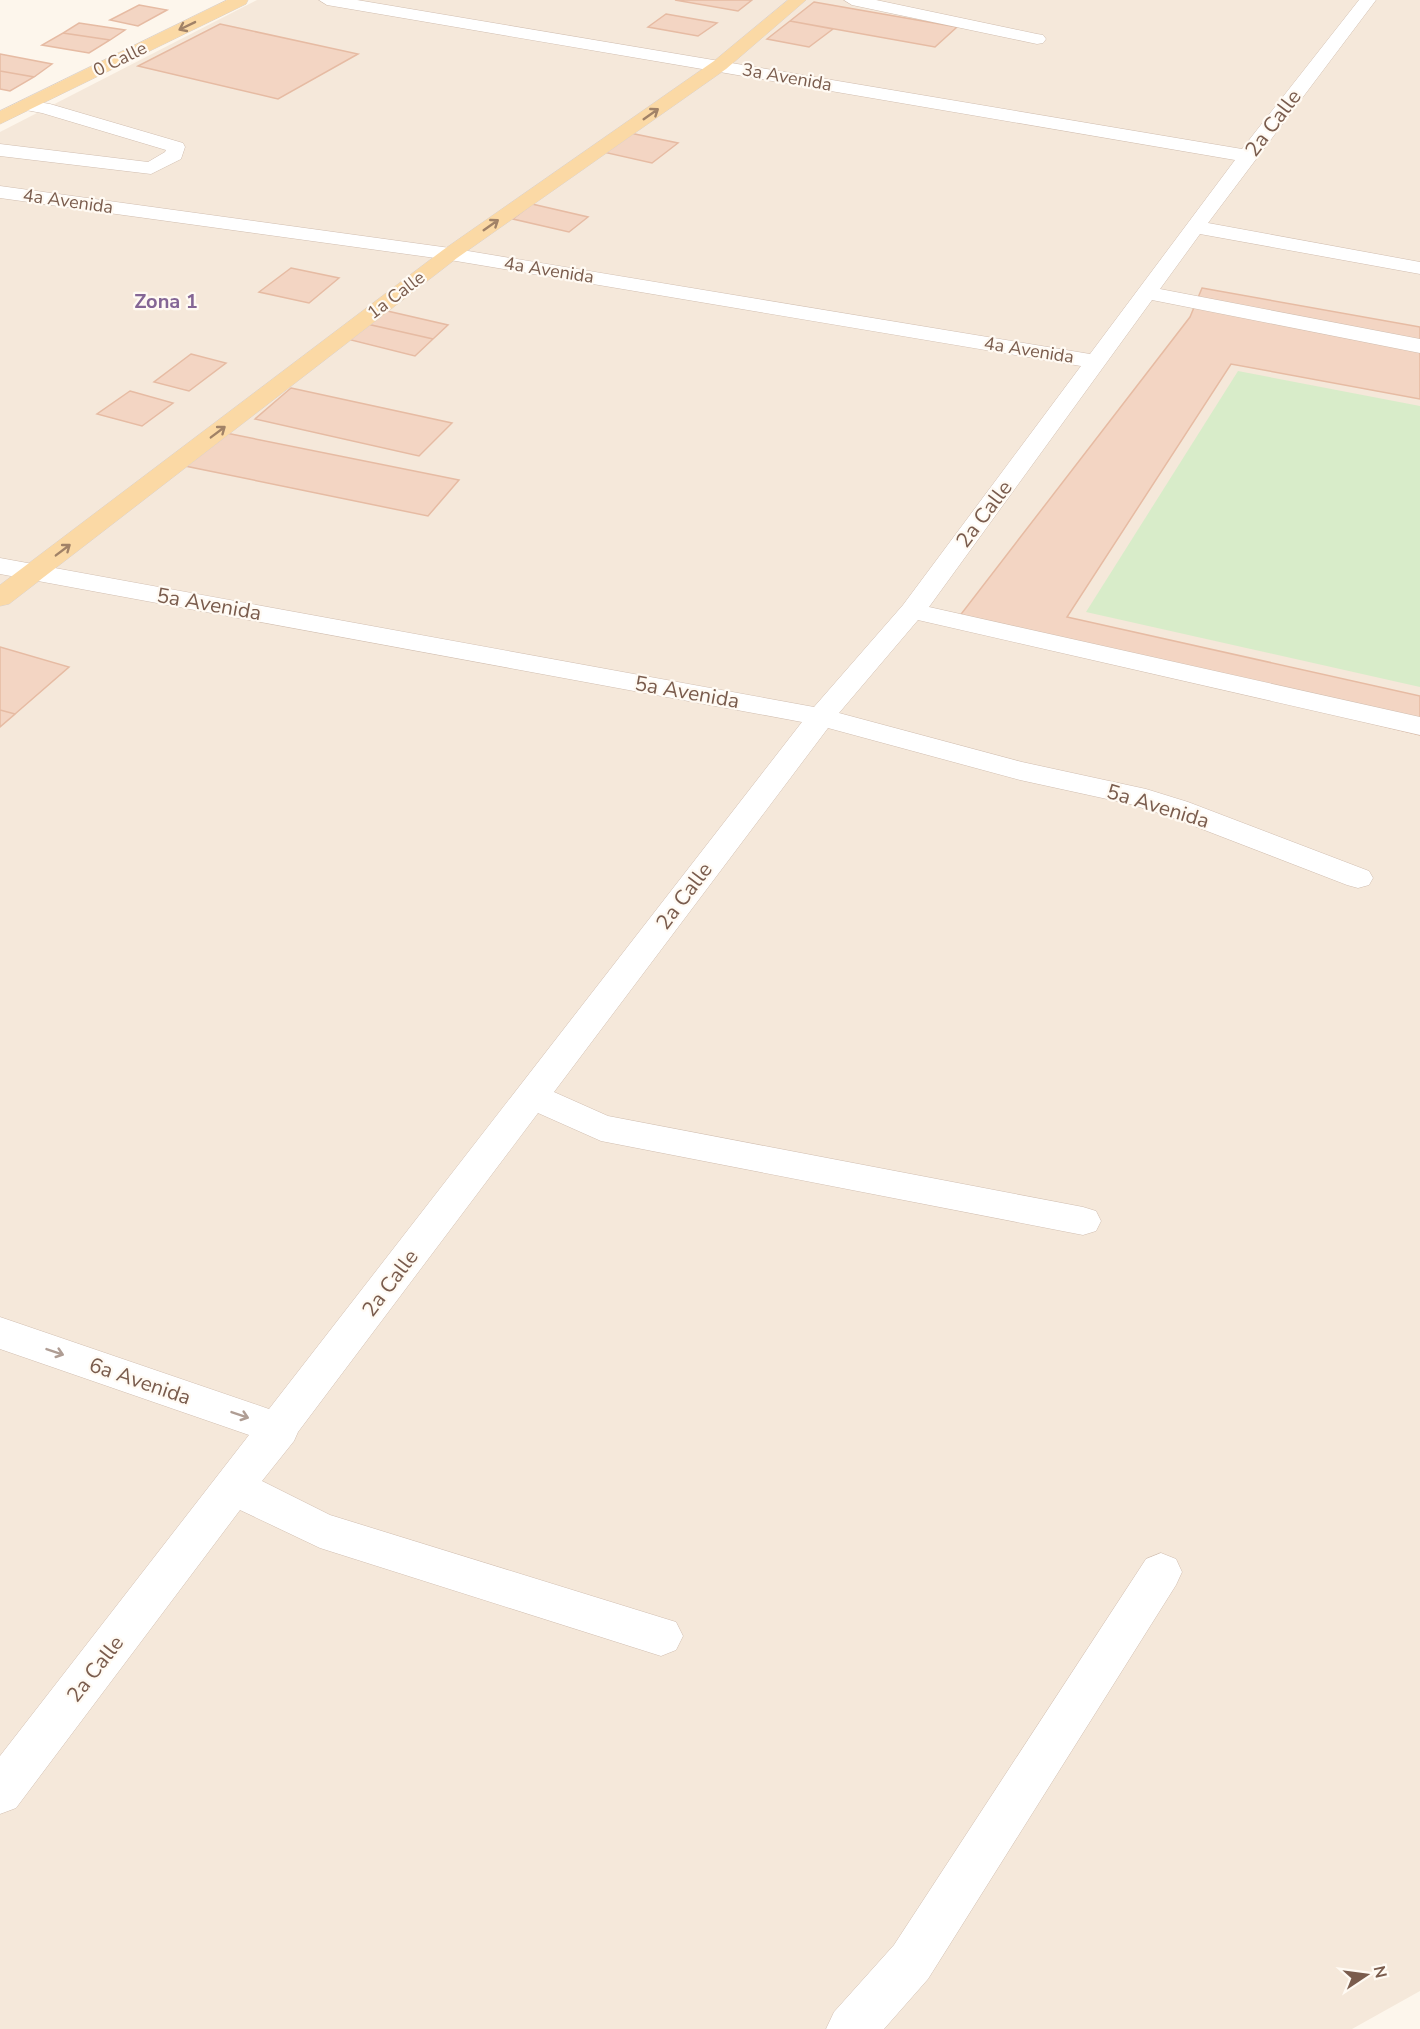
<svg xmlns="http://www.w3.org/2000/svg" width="1420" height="2029" font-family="'Nunito Sans',sans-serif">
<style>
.residential{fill:#f5e8da}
.green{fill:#d8ecc9}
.building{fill:#f3d5c3;stroke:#e6bba3;stroke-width:1.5}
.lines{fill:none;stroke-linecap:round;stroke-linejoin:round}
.minor-casing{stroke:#d1beb0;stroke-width:1}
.major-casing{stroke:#dad1cd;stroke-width:1}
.minor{fill:#fff;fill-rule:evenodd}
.major{fill:#fbd9a5;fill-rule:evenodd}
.oneway{stroke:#a18267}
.oneway2{stroke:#af9d94}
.labels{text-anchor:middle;stroke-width:4.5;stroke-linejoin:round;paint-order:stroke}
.far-street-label{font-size:18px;fill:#7a5c4d;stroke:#fffaf3}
.far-quarter-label{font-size:20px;font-weight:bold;fill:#846695;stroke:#fffaf3}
.street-label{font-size:21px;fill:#7a5c4d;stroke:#fffaf3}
</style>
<rect width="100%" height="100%" fill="#fdf6ec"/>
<path class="residential" d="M257,0H1420V1991L1352,2029H0V132Z"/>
<path class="green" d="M1238,371L1420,406V687L1086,612Z"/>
<path class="building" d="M675,0H752L738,11Z
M814,2L957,27L935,47L790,21Z
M139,5L167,10L138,26L110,20Z
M666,14L717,23L698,36L648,27Z
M790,21L833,29L809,47L767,39Z
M79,23L125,30L110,40L63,33Z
M220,24L358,54L278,99L138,66Z
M63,33L110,40L89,53L42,45Z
M0,54L52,64L34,77L0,71Z
M0,71L34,77L10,91L0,89Z
M630,133L678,143L652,163L603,152Z
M532,204L588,217L569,232L513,219Z
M291,268L339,278L309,303L259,292Z
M1202,288L1420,327V399L1231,364L1067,617L1420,696V735L955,622L1190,317Z
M383,310L448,325L433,339L367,324Z
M367,324L433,339L415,356L347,339Z
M191,354L226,363L189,391L154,382Z
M291,388L452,423L419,456L255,419Z
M130,391L173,403L142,426L97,414Z
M221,432L459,480L428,516L185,466Z
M0,647L69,667L15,714L0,710Z
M0,710L15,714L0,727Z"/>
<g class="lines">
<defs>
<path id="minor" d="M319,0H357L1242,149L1359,0H1376L1208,223L1420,262V274L1200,234L1160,289L1420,339V353L1152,300L929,607L1420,717V735L918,620L839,713L1022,762L1146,789L1188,802L1369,871L1373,878L1369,885L1358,888L1347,885L1168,816L1130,804L1020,780L828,728L554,1092L608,1116L1083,1207L1096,1211L1101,1221L1096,1231L1083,1235L601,1141L538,1113L298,1432L294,1441L262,1481L330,1515L676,1622L683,1636L676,1650L661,1656L320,1548L240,1510L16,1808L0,1814V1756L249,1435L0,1349V1317L269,1409L802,722L0,574V558L814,707L903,605L1081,366L450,260L0,198V186L450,248L1090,354L1235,160L327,5Z
M844,0H876L1037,34L1043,35L1046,39L1043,43L1037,44L852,5Z
M26,100L50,104L183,143L185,147L181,159L151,174L0,156V144L148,162L165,152L166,150L42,113L20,109L17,105L20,101Z
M1161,1553L1176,1559L1182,1572L1176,1585L928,1979L884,2029H826L834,2012L894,1945L1146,1559Z"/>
<path id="major" d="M227,0H248L246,4L0,124V111Z
M788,0H806L726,69L457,258L9,604L0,606V585L443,250L714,61Z"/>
</defs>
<use href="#minor" class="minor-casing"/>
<use href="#major" class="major-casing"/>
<use href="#minor" class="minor"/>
<use href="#major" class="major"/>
</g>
<defs><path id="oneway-shaft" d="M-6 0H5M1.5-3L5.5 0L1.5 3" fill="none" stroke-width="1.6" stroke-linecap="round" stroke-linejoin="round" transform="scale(1.5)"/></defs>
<g class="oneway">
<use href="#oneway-shaft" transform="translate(187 26) rotate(154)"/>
<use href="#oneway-shaft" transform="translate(651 114) rotate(-35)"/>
<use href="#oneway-shaft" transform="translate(491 225) rotate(-35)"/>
<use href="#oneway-shaft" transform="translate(218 432) rotate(-37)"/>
<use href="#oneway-shaft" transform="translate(63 550) rotate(-37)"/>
</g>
<g class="oneway2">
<use href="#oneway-shaft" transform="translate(55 1352) rotate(19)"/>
<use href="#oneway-shaft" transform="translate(240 1415) rotate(19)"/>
</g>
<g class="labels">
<g class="far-street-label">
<text transform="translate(120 59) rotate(-26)" y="6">0 Calle</text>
<text transform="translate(787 77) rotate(10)" y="6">3a Avenida</text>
<text transform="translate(68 201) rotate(8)" y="6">4a Avenida</text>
<text transform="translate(549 270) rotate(9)" y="6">4a Avenida</text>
<text transform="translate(396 295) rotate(-37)" y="6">1a Calle</text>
<text transform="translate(1029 350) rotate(9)" y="6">4a Avenida</text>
</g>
<g class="far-quarter-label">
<text x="166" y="308">Zona 1</text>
</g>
<g class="street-label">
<text transform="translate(1273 123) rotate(-53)" y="7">2a Calle</text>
<text transform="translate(984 514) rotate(-53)" y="7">2a Calle</text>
<text transform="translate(209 604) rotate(10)" y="7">5a Avenida</text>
<text transform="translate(687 692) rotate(10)" y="7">5a Avenida</text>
<text transform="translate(1158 806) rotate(17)" y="7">5a Avenida</text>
<text transform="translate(684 896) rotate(-53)" y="7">2a Calle</text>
<text transform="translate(390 1283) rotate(-53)" y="7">2a Calle</text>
<text transform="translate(140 1381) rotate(19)" y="7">6a Avenida</text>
<text transform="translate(95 1669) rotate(-52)" y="7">2a Calle</text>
</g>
</g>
<g transform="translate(1366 1975) rotate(77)" stroke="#fffaf3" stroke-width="4.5" paint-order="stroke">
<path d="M0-4.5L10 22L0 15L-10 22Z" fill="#7a5c4d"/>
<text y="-9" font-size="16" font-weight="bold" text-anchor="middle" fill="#7a5c4d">N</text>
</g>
</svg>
